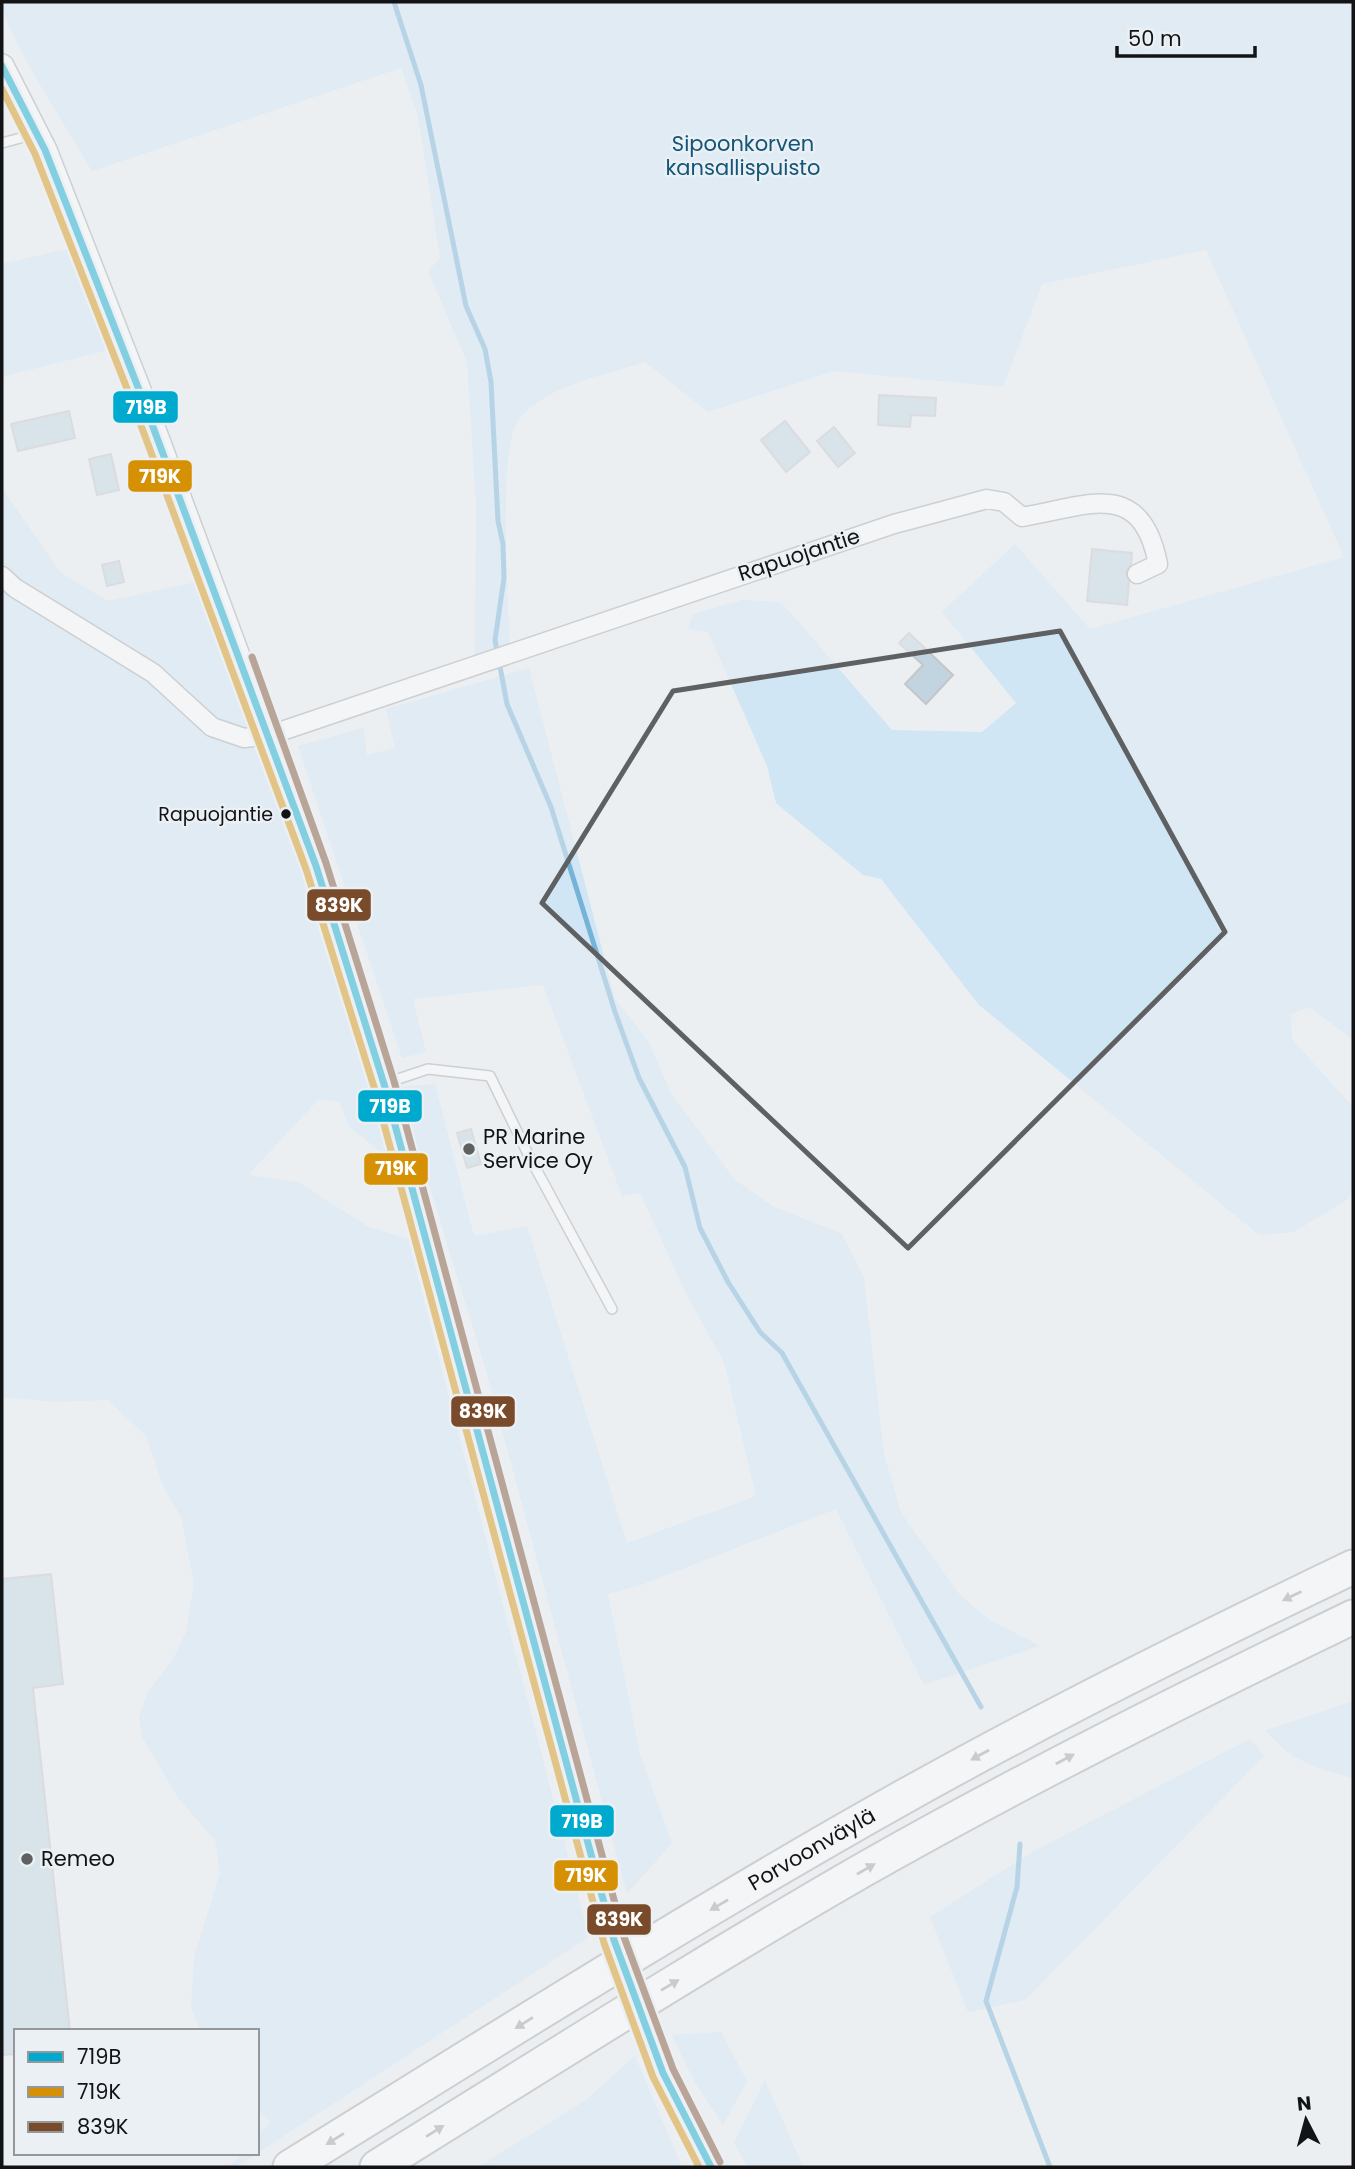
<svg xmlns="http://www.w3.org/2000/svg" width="1355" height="2169" font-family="Poppins,sans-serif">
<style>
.green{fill:#d0e6f5}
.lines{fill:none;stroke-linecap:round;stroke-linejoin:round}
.stream{stroke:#76b4d7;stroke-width:5}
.building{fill:#c2d4df;stroke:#c4c6c8;stroke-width:2}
.tertiary-tunnel{stroke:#cbced1;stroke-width:23;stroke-dasharray:23 11;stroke-linecap:butt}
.service-casing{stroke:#a6a8a9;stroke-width:12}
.minor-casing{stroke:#a6a8a9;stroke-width:21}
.tertiary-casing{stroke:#a6a8a9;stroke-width:26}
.motorway-casing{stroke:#a6a8a9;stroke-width:37}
.service{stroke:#fcfdfd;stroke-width:9}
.minor{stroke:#fcfdfd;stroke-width:18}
.tertiary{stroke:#fcfdfd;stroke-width:23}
.motorway{stroke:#fcfdfd;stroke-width:33}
.bus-1-casing{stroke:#eaf0f4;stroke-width:12}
.bus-2-casing{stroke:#eaf0f4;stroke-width:12}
.bus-3-casing{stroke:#eaf0f4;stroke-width:12}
.bus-1{stroke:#00a9ce;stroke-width:7}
.bus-2{stroke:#d59003;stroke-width:7}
.bus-3{stroke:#7a4b2a;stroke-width:7}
.oneway{fill:#9e9fa0}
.marked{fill:none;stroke:#5e6062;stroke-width:5;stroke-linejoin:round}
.bus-dot{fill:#121315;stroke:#eaf0f4;stroke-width:2.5}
.poi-dot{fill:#5e6062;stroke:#eaf0f4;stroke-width:2.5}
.labels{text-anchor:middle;stroke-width:5;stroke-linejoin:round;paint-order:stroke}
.bus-label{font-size:19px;fill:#121315;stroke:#eaf0f4;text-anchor:end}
.park-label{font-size:21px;fill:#135678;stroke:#eaf0f4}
.street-label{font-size:21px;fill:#121315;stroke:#eaf0f4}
.poi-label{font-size:21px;fill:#121315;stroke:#eaf0f4;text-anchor:start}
.line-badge{stroke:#eaf0f4;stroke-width:2.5}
.badge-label{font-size:19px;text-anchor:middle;font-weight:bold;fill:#fff}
</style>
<rect width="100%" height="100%" fill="#eceff2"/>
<path class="green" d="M2,2H1353V1040L1310,1007L1291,1014L1292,1039L1353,1107V1189L1347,1200L1294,1232L1259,1235L979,1005L881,879L863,875L776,803L767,766L708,632L688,629L693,614L742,600L781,602L892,730L982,732L1016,703L942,612L1015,544L1090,629L1344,557L1206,250L1042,284L1003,387L834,371L708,412L645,362C604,375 548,385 519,419C497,445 509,608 510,649L475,654L476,505L467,362L428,271L440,258L418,116L401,68L92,171C75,141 2,29 2,2Z
M71,248L108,350L2,377V264Z
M2,488L61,573L108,601L196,582L282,817L295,836L390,1159L349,1127L339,1101L318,1100L248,1175L298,1182L367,1226L408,1239L589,1937L236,2167H229L242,2153H257V2136L270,2122L257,2109V2031H201L191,2007L194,1957L220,1873L215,1840L178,1798L142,1737L139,1717L147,1693L173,1659L186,1632L194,1583L181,1517L163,1486L146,1436L108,1400L55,1402L2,1397Z
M529,668L615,999L648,1041L672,1095L734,1179L774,1207L842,1234L864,1278L884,1454L901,1513L960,1595L990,1620L1040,1646L924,1685L836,1509L641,1585L608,1594L640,1754L672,1843L627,1894L485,1367L399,1087L435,1084L474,1236L527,1226L627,1543L756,1496L724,1362L688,1297L640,1193L622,1196L543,985L413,999L426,1052L402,1058L298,746L363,728L367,755L395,748L386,709Z
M1353,1701V1778C1317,1769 1289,1761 1266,1730Z
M1250,1739L1264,1756L1025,2000L968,2012L930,1917L1032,1852Z
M721,2032L747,2081L723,2125L694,2081L672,2035Z
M635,2056L682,2167H478L586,2100Z
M765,2080L803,2167H747L734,2143Z"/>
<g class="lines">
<path class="stream" d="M394,2L421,85L466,306L485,349L491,382L498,521L503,544L504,578L495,640L507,704L551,807L615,1012L639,1078L685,1167L700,1228L728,1282L760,1332L782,1353L981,1707
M1020,1844L1017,1887L986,2001L1050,2167"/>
</g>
<path class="building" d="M879,395L936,398L935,416L911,415L910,427L878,425Z
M69,411L75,438L18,451L11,424Z
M785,421L810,452L786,472L761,440Z
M834,427L855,453L838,467L817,441Z
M111,454L119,490L97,495L89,459Z
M1092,549L1132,553L1131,564L1126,572L1129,582L1127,605L1087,601Z
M119,561L124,582L107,586L102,565Z
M909,633L953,675L926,704L905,684L923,665L899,643Z
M471,1129L481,1164L467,1168L457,1133Z
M51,1574L63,1684L33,1688L70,2031H16V2054L2,2055V1579Z"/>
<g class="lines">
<path class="tertiary-tunnel" d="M617,1950L641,2016"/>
<defs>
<path id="service" d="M2,143L35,134
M386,1083L428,1069L490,1076L530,1158L612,1309"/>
<path id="minor" d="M2,576L15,588L153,673L212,727L244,738L270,735L894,524L987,499L1004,502L1022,517C1085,507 1141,476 1158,564L1137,574"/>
<path id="tertiary" d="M2,66L45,150L143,400L316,866L384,1084L614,1940
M646,2030L685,2118L711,2167"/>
<g id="motorway">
<path id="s1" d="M290,2167C494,2041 696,1913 905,1796C1052,1714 1202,1639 1353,1567"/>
<path d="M377,2167C538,2067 698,1965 863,1870C1023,1779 1187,1697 1353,1617"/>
</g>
</defs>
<use href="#service" class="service-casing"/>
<use href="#minor" class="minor-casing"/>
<use href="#tertiary" class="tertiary-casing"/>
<use href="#motorway" class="motorway-casing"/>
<use href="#service" class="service"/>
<use href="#minor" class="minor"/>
<use href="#tertiary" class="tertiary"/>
<use href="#motorway" class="motorway"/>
<defs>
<path id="bus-1" d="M2,66L45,150L143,400L316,866L384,1084L614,1940L663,2073L711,2167"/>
<path id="bus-2" d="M2,89L35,154L133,404L306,869L374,1087L604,1943L653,2077L699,2167"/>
<path id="bus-3" d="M252,657L326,863L394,1081L624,1937L673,2069L720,2162"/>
</defs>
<use href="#bus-1" class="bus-1-casing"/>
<use href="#bus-2" class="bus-2-casing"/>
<use href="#bus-3" class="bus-3-casing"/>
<use href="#bus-1" class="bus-1"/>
<use href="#bus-2" class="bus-2"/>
<use href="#bus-3" class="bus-3"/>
</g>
<defs><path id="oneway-solid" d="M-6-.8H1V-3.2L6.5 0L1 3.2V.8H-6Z" transform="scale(1.75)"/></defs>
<g class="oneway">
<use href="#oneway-solid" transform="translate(1292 1596) rotate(154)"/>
<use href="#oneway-solid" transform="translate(980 1755) rotate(151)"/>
<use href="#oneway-solid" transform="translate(1065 1759) rotate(-28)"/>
<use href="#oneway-solid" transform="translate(866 1869) rotate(-30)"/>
<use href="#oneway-solid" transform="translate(719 1905) rotate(150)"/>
<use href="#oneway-solid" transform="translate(670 1985) rotate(-31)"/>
<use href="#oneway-solid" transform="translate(524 2023) rotate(148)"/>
<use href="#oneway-solid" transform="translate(435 2131) rotate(-32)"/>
<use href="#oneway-solid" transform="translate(335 2139) rotate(148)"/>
</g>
<path d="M0 0H1355V2169H0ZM1060,631L1225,932L908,1248L542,903L673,691Z" fill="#eceff2" fill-opacity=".55" fill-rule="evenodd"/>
<path class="marked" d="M1060,631L1225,932L908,1248L542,903L673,691Z"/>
<circle class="bus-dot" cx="286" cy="814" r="6"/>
<g class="poi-dot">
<circle cx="469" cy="1149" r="7"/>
<circle cx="27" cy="1859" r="7"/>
</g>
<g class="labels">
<g class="bus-label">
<text x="273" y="821">Rapuojantie</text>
</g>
<g class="park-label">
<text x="743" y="151">Sipoonkorven<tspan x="743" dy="24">kansallispuisto</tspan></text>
</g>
<g class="street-label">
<text transform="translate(799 555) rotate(-18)" y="7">Rapuojantie</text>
<text dy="7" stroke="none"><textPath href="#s1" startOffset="611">Porvoonväylä</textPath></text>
</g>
<g class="poi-label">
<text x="483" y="1144">PR Marine<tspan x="483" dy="24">Service Oy</tspan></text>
<text x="41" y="1866">Remeo</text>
</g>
</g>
<g class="line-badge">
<rect x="112" y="390" width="67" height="34" rx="7" fill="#00a9ce"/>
<rect x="127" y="459" width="66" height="34" rx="7" fill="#d59003"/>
<rect x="306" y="888" width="66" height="34" rx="7" fill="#7a4b2a"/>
<rect x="357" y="1089" width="66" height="34" rx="7" fill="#00a9ce"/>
<rect x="363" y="1152" width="66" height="34" rx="7" fill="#d59003"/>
<rect x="450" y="1395" width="66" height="33" rx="7" fill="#7a4b2a"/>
<rect x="549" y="1804" width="66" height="34" rx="7" fill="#00a9ce"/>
<rect x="553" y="1859" width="66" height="33" rx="7" fill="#d59003"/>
<rect x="586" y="1903" width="66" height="33" rx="7" fill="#7a4b2a"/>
</g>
<g class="badge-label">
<text x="146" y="414">719B</text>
<text x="160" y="483">719K</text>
<text x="339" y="912">839K</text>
<text x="390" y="1113">719B</text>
<text x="396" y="1175">719K</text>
<text x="483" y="1418">839K</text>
<text x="582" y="1828">719B</text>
<text x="586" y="1882">719K</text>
<text x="619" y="1926">839K</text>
</g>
<rect width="1355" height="2169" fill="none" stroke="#121315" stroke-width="7"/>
<rect x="14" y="2029" width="245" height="126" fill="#eaf0f4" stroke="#94989b" stroke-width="2"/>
<rect x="28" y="2052" width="35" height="10" fill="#00a9ce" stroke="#94989b" stroke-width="2"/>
<text x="77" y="2064" font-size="21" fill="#121315">719B</text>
<rect x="28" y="2087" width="35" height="10" fill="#d59003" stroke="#94989b" stroke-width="2"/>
<text x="77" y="2099" font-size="21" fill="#121315">719K</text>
<rect x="28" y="2122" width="35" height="10" fill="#7a4b2a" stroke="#94989b" stroke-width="2"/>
<text x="77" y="2134" font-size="21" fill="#121315">839K</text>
<g transform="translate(1306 2120) rotate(354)" stroke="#eaf0f4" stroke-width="5" paint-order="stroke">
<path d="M0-5L12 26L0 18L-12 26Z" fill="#121315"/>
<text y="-10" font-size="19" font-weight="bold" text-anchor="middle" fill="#121315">N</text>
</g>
<path d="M1117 46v10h138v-10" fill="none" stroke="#121315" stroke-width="3.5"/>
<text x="1128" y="46" font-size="21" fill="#121315" stroke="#eaf0f4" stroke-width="5" paint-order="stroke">50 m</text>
</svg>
